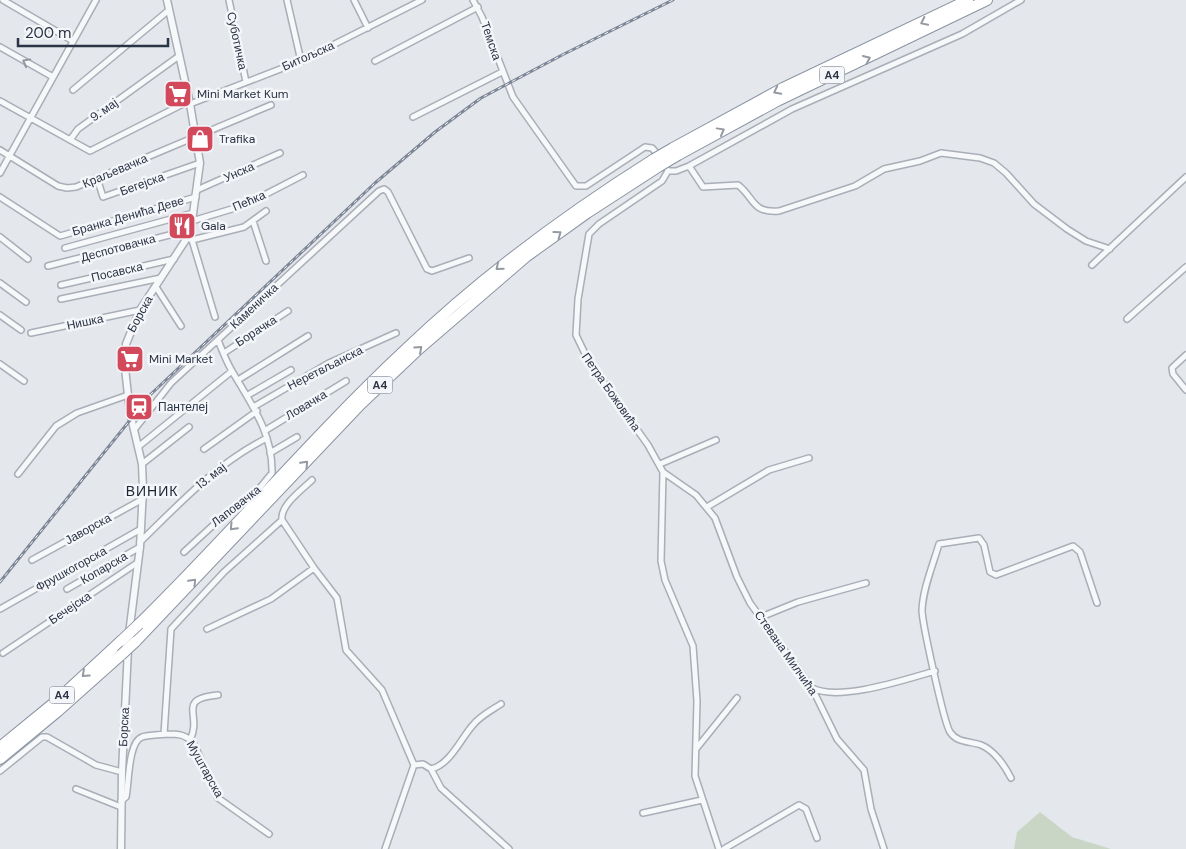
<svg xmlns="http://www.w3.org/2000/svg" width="1186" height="849" font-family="'DM Sans',sans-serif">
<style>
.green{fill:#c9d6c5}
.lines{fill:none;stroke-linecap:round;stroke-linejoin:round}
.minor-casing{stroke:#a9aeb7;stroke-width:8}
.tertiary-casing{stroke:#a9aeb7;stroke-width:9}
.motorway-casing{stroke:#8b94a3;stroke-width:12}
.minor{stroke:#f7f8fa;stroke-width:5}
.tertiary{stroke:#f7f8fa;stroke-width:6}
.motorway{stroke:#fff;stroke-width:10}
.rail-casing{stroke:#7d8696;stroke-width:3}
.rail{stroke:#f4f6f9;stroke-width:1;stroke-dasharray:4;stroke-linecap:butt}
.motorway-bridge-casing{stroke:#8b94a3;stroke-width:12;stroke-linecap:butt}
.motorway-bridge{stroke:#fff;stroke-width:10}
.oneway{stroke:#959aa2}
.oneway2{stroke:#9196a0}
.labels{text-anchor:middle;stroke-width:5;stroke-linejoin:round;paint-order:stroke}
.shield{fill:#f4f6f9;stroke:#676e7b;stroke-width:1}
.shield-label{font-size:11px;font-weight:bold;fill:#2b3445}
.street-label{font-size:12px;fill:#2b3445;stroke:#f4f6f9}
.poi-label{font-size:12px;fill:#2b3445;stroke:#f4f6f9;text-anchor:start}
.neighbourhood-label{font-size:14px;letter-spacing:1px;fill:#1d2536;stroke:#f4f6f9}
</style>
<rect width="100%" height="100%" fill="#e4e7ec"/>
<path class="green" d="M1040,812L1072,837L1111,849H1014L1017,832Z"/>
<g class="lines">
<defs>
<path id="minor" d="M3,0L73,41
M229,0L246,82
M287,0L301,61
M354,0L368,28
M473,0L482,17L513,97L576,186H586L645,147L652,148L659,156
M0,47L53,77
M375,61L478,7
M73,90L169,10
M0,101L90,151L189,101
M190,104L301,61L422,0
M413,117L502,72
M70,140L78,129L179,56
M0,150L58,186L67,188L76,187L271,105
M664,163L668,171L662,181L599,224L589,234L578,299L576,335L589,362L648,445L663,472L661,561L665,580L693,646L697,701L695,776L719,849
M689,166L703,187L738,185C755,198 751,213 779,211L855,186L884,169L920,161L941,153L980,158L994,163L1006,173L1034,204L1067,229L1086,241L1110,249
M668,171H676L689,166L792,109L962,34L1021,0
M0,173L96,0
M97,178L103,197L200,163
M197,190L280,153
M0,197L60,236L196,197
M192,221L245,205L303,175
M253,221L266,261
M0,237L28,259
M187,238L192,240L215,317
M192,240L244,227L266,211
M65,248L193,213
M1092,265L1186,177
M48,266L189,230
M0,283L26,302
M61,285L174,259
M156,287L181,326
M61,299L161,278
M0,315L21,330
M1127,319L1186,267
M31,333L140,310
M224,353L288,311
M1186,355L1172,368L1173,374L1186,390
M0,364L24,381
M238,380L308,336
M248,395L291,370
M255,406L329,363L396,333
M134,430L171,383L379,191L384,189L388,192L427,269L432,271L469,258
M266,430L346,381
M138,447L232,371
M204,449L257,411
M270,453L297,437
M142,464L189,427
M660,464L716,440
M663,472L696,495L715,518L737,577L750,603L812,688L837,739L864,770L871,809L884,849
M18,474L56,426L77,413L128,395
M707,507L769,470L809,458
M282,520L314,568L337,598L346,650L382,690L414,765L385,849
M282,520C280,505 302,490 312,480
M140,542C179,504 217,463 267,438
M184,552L222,517L258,490L272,473C273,433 251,404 232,371C226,361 222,350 218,340
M32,560L143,499
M67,589L140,547
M0,609L141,529
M761,617L798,602L866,583
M207,629L271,599L314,568
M3,653L137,563
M812,688C840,702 906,679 935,671
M164,734L171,629L224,572L282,520
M190,740C203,715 175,699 218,695
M696,749L737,698
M414,765L423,764L431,769L441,788L509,849
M431,769C450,765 461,738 473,725C480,716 492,710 501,704
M0,771L42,737H47L96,765L122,772
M1011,778C1005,766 994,750 981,745C970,741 957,743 950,732C944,723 922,622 922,610C923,588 933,565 939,544L979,538L984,545L990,572L996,575L1073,546L1080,552L1097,603
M76,789L121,807
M121,801L126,797C129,784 128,742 142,737C149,735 159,735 166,734C178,734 186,734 194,744L218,798L269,834
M643,813L702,800
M724,849L799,805L806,809L817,838"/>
<path id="tertiary" d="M129,634L140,547L143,489L142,464L131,417L128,395L125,368L126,344L140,310L187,238L192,221L200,163L190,104L167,0
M121,849L122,772L128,649"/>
<path id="motorway" d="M673,148L783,88L968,0
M678,155L777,101L987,0
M139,624C230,535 312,437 405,350C481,277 565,215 654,159
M135,642L358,407L419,349L527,256L587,213L658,167
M0,747L55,702L121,641
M0,759L57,712L121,655"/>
</defs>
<use href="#minor" class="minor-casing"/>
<use href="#tertiary" class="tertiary-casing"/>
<use href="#motorway" class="motorway-casing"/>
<use href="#minor" class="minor"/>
<use href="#tertiary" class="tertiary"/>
<use href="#motorway" class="motorway"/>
<defs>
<path id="rail" d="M0,582L151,394L375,183L435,132L481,98L562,55L673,0"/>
</defs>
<use href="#rail" class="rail-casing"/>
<use href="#rail" class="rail"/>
<defs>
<path id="motorway-bridge" d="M654,159L673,148
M658,167L678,155
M121,641L139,624
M121,655L135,642"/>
</defs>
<use href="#motorway-bridge" class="motorway-bridge-casing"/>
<use href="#motorway-bridge" class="motorway-bridge"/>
</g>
<defs><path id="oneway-chevron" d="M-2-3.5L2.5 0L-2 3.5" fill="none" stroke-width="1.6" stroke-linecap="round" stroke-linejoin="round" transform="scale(1.25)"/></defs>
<g class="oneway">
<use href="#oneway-chevron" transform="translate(924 22) rotate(154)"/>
<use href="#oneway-chevron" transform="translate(867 59) rotate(-24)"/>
<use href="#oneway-chevron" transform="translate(777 91) rotate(153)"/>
<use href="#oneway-chevron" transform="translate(721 131) rotate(-29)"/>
<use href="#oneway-chevron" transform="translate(558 234) rotate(-36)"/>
<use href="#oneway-chevron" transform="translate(499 267) rotate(141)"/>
<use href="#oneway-chevron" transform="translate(419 349) rotate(-42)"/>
<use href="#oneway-chevron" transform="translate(305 464) rotate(-47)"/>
<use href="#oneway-chevron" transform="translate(233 527) rotate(133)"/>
<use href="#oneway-chevron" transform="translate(193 582) rotate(-46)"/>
<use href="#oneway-chevron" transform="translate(85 674) rotate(138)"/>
</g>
<use class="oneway2" href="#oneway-chevron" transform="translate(26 62) rotate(-151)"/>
<defs>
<symbol id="supermarket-square" viewBox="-11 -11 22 22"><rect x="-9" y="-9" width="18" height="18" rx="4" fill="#d1495b" stroke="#f4f6f9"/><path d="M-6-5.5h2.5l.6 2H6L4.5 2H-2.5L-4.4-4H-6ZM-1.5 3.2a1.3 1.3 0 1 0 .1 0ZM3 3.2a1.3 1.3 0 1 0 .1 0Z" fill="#fff"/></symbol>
<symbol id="shop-square" viewBox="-11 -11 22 22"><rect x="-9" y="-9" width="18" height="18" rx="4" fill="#d1495b" stroke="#f4f6f9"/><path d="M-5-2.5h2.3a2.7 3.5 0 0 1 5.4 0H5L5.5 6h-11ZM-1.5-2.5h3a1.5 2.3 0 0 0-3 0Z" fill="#fff"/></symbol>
<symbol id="restaurant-square" viewBox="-11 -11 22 22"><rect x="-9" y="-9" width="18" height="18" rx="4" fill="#d1495b" stroke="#f4f6f9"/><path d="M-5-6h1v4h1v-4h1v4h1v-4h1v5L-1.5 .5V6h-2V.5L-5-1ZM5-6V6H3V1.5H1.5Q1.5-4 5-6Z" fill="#fff"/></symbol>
<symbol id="station-square" viewBox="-11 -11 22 22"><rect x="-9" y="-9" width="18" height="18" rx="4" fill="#d1495b" stroke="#f4f6f9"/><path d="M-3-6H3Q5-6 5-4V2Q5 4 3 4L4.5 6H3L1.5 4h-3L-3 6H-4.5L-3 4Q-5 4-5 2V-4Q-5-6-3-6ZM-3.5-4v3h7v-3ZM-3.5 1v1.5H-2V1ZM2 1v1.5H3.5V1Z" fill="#fff"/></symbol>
</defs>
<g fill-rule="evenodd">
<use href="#supermarket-square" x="162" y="78" width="32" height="32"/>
<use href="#shop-square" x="184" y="123" width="32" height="32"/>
<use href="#restaurant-square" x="166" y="210" width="32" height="32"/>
<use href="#supermarket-square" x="114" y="343" width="32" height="32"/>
<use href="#station-square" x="123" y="391" width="32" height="32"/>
</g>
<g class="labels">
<g class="shield">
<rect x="819.5" y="66.5" width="25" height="17" rx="4"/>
<rect x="367.5" y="376.5" width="25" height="17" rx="4"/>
<rect x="49.5" y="686.5" width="25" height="17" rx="4"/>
</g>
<g class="shield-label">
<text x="832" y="79">A4</text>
<text x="380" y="389">A4</text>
<text x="62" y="699">A4</text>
</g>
<g class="street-label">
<text transform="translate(237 41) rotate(78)" y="4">Суботичка</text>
<text transform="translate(491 41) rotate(71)" y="4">Темска</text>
<text transform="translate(308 56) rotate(-24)" y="4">Битољска</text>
<text transform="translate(104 110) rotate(-35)" y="4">9. мај</text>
<text transform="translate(115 171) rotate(-23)" y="4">Краљевачка</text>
<text transform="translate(239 172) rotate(-24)" y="4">Унска</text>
<text transform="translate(142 184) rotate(-20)" y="4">Бегејска</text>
<text transform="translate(249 201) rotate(-23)" y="4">Пећка</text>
<text transform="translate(128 216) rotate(-16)" y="4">Бранка Денића Деве</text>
<text transform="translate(118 248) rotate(-15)" y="4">Деспотовачка</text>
<text transform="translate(117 272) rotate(-13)" y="4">Посавска</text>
<text transform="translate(254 306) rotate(-43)" y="4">Каменичка</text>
<text transform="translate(140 314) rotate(-61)" y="4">Борска</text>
<text transform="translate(85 322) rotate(-12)" y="4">Нишка</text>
<text transform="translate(256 331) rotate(-33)" y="4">Борачка</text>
<text transform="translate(325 368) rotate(-27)" y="4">Неретвљанска</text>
<text transform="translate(611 392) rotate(55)" y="4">Петра Божовића</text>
<text transform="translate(306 405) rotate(-31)" y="4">Ловачка</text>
<text transform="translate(211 476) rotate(-38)" y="4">13. мај</text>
<text transform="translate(236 506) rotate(-38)" y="4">Лаповачка</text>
<text transform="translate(88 529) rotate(-29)" y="4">Јаворска</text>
<text transform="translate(104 568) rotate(-30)" y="4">Копарска</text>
<text transform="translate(71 569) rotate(-29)" y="4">Фрушкогорска</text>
<text transform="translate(70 608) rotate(-34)" y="4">Бечејска</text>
<text transform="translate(786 653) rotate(55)" y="4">Стевана Милчића</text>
<text transform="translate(124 727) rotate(-87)" y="4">Борска</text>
<text transform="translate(205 769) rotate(61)" y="4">Муштарска</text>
</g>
<g class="poi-label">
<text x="197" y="98">Mini Market Kum</text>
<text x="219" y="143">Trafika</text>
<text x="201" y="230">Gala</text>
<text x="149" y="363">Mini Market</text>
<text x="158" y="411">Пантелеј</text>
</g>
<g class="neighbourhood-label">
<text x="152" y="496">ВИНИК</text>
</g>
</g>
<path d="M18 38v8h150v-8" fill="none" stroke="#2b3445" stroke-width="2.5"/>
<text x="25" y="38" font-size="15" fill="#2b3445" stroke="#f4f6f9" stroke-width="4" paint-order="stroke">200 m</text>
</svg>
